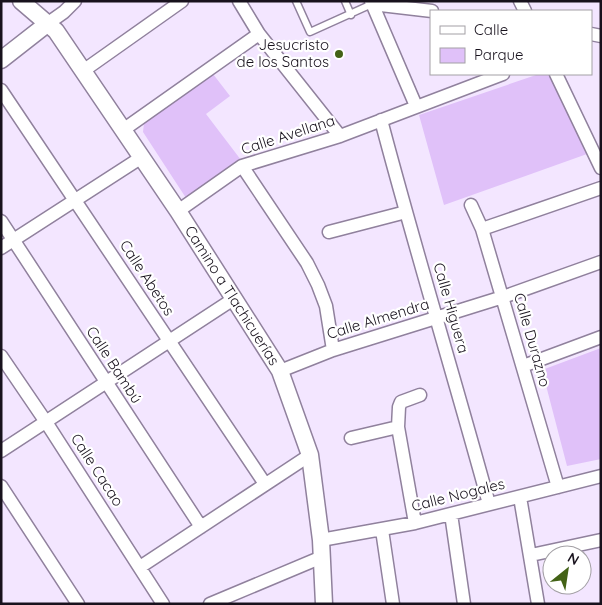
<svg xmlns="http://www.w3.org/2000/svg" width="602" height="605" font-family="Quicksand,sans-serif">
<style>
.green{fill:#e0c1f9}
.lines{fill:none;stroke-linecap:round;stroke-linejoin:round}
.service-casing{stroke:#90819d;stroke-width:9}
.minor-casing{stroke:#90819d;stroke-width:15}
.tertiary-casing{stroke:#90819d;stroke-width:19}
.service{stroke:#fff;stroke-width:6}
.minor{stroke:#fff;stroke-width:12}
.tertiary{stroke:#fff;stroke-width:16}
.poi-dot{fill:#436216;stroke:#fff;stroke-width:2}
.labels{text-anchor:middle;stroke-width:4.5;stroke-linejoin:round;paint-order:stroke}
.poi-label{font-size:15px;fill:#18121d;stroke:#fff;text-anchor:end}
.street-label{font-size:15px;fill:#18121d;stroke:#fff}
</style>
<rect width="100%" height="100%" fill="#f3e6ff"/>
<path class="green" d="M213,74L230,96L206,114L241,160L186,198L143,132L144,123Z
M539,74H549L587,154L444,205L419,115Z
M601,348V459L567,466L542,370Z"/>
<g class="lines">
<defs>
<path id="service" d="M296,1L310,32L372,4
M345,1L351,15"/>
<path id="minor" d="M239,1L259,34L340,136
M371,1L416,106
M520,1L525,11
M372,4L432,11
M47,24L64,12L75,1
M591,34L601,36
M83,71L182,1
M556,74L601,168
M1,90L265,484
M381,120C415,249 454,376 489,504
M123,130L259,34
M242,166L307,263L318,285L326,306L333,350
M471,205L482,229L558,487
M178,211L242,166L340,136L503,74
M1,221L201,527
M482,229L601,188
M329,232L406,212
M1,248L142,157
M1,356L46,422L163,604
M523,366L601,337
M280,371L333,350L503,297L601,262
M351,438L398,427
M1,451L235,298
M1,486L78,604
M520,497L538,604
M451,514L464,604
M415,523L398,427L399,407L401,402L420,395
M382,530L393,604
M321,540L415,523L601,476
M531,555L601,540
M140,567L310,455
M210,604L322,557"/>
<g id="tertiary">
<path id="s1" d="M21,1L56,31L178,211L280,371L310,455L321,540L324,604"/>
<path d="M1,60L47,24"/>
</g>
</defs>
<use href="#service" class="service-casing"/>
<use href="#minor" class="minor-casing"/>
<use href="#tertiary" class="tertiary-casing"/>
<use href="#service" class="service"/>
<use href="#minor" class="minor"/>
<use href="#tertiary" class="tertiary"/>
</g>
<circle class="poi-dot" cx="339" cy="54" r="5"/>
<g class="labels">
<g class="poi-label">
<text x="329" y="50">Jesucristo<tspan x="329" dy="17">de los Santos</tspan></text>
</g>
<g class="street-label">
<text transform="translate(288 135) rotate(-18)" y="5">Calle Avellana</text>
<text transform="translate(147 278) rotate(57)" y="5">Calle Abetos</text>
<text dy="5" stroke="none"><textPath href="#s1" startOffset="364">Camino a Tlachicuerías</textPath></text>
<text transform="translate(451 308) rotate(74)" y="5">Calle Higuera</text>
<text transform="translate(378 319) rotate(-17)" y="5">Calle Almendra</text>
<text transform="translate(532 340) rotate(74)" y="5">Calle Durazno</text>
<text transform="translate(114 365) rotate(57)" y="5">Calle Bambú</text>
<text transform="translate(97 470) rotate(57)" y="5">Calle Cacao</text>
<text transform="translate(458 495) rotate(-14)" y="5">Calle Nogales</text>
</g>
</g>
<rect width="602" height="605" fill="none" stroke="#18121d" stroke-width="5"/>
<rect x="430" y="10" width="162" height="65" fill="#ffffff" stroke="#a3a0a5"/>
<rect x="440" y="26" width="25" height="8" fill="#ffffff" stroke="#a3a0a5"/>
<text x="474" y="35" font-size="15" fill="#18121d">Calle</text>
<rect x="440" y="48" width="25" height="15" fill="#e0c1f9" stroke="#a3a0a5"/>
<text x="474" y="60" font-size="15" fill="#18121d">Parque</text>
<g transform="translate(567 570) rotate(30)"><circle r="24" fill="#ffffff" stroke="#a3a0a5"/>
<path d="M0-4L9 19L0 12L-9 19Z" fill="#436216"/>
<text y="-8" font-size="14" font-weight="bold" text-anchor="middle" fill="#18121d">N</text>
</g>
</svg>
